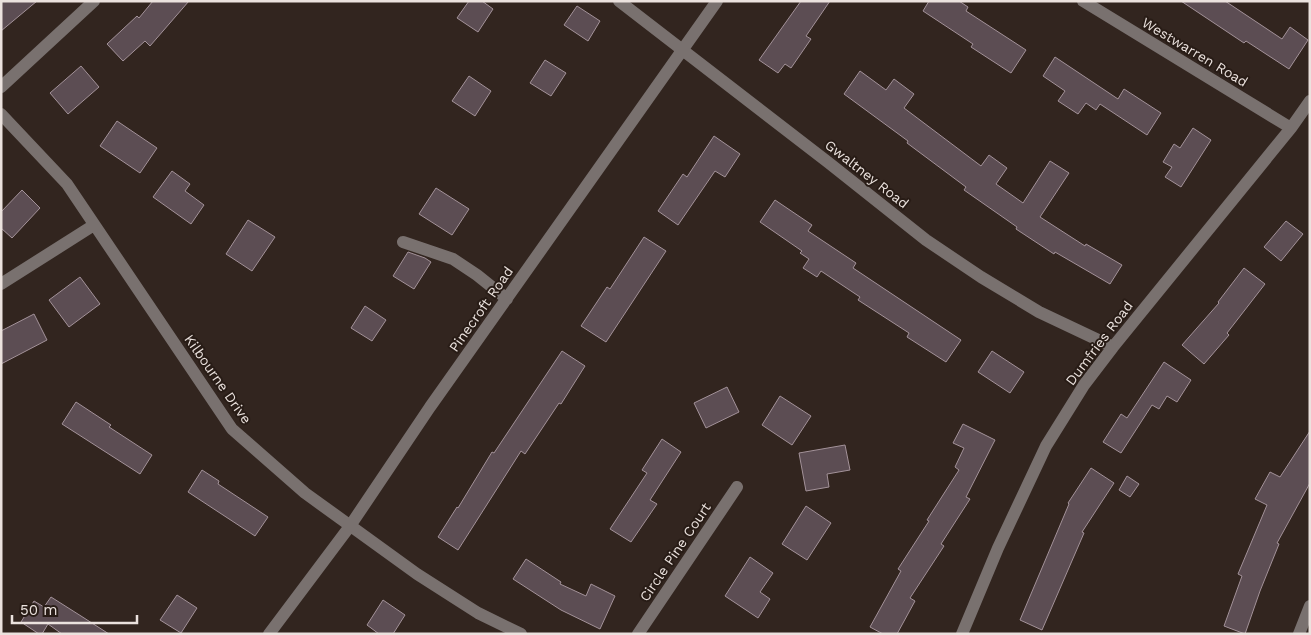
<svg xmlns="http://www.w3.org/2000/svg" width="1311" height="635" font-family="'Work Sans',sans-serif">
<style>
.building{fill:#5c4d53;stroke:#a39299}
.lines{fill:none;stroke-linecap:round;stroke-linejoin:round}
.minor{stroke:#79716f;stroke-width:12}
.labels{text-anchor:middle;stroke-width:4;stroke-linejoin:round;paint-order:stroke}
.street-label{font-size:14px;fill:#ebe2de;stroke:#281c16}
</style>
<rect width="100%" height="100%" fill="#32251f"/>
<path class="building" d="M1,1H37L1,31Z
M153,1H189L150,46L145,41L123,61L107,44L137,16L139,18Z
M469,1H482L493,9L478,32L457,18Z
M801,1H830L806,36L811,39L791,68L785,64L778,73L759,60Z
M929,1H959L968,7L966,11L1026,50L1011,73L971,47L973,44L923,11Z
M1181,1H1225L1282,39L1290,27L1308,40L1289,69L1246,41L1244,43Z
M577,6L600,21L588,41L564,25Z
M1055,57L1118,99L1124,89L1161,113L1147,135L1100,104L1096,110L1086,103L1078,114L1058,101L1065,91L1043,76Z
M545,60L566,73L551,96L530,83Z
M81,66L99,87L68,114L50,93Z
M860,71L886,90L894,79L914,94L904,108L981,166L989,155L1007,168L996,184L1023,203L1050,161L1069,173L1040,217L1085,246L1086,244L1122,265L1110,284L1055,252L1054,254L1016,229L1017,227L964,190L966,187L907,143L908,141L844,94Z
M469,76L491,91L475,116L452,101Z
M117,121L157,148L140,173L100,146Z
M1193,128L1211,140L1181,187L1165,177L1172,167L1163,162L1174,144L1180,148Z
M714,136L740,154L725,177L715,171L678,225L658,211L683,174L687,177Z
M172,171L190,184L185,191L204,205L191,224L153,197Z
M436,188L469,209L452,235L419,214Z
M22,190L40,208L12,238L1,228V212Z
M775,200L812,225L808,231L856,263L853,268L961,340L946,362L907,337L909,333L858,300L860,297L821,271L817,277L803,268L809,259L800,253L802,251L760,222Z
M248,220L275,237L252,271L226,254Z
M1286,221L1303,234L1281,261L1264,247Z
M644,237L666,251L606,342L581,326L607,287L610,289Z
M408,252L425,258L431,262L414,289L393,276Z
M1244,268L1265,284L1227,333L1229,335L1204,364L1182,345L1219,303L1218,302Z
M80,277L100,304L69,327L49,300Z
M365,306L386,320L372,341L351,328Z
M34,314L47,340L1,364V331Z
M562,351L585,366L561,404L559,403L525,454L521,451L458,550L438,537L457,507L458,508L492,452L494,453Z
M992,351L1024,372L1010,393L978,372Z
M1164,362L1191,380L1177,402L1167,396L1159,409L1152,405L1121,453L1103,442L1121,414L1127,418Z
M727,387L739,412L706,428L694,403Z
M780,396L811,416L792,445L762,425Z
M76,402L111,425L109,427L152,455L140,474L62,424Z
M963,424L995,440L966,497L970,499L941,544L944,546L910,598L915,601L897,634H883L870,627L901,571L898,569L929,521L927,520L959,470L955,467L964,448L953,443Z
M1310,431V483L1277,543L1279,544L1260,591L1245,634L1224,626L1242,576L1238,574L1267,505L1255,499L1270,472L1280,477Z
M662,439L681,452L650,500L657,504L631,542L610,529L647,473L642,470Z
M845,445L850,470L827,474L829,487L806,491L799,453Z
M1091,468L1114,483L1082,532L1084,533L1042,630L1020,620L1069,504L1068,503Z
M202,470L219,481L218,484L268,517L255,536L188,492Z
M1127,476L1139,484L1130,497L1119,490Z
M806,506L831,523L807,560L782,544Z
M750,557L773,573L760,592L770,599L758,618L725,596Z
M526,559L561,582L560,584L586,596L591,584L615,596L600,629L561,610L513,579Z
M177,595L197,608L181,633L160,620Z
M51,597L81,616L109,634H62L48,624L42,634H39L21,622L34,601L44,607Z
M383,600L405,615L393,634H379L367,625Z"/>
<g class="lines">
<path class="minor" d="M619,1L829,163L926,240L981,277L1039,312L1113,347
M1083,1L1291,128
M1,87L94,1
M1,114L67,184L232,429L305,493L417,574L478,613L521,634
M403,242L453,259L477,275L507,299
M1,284L94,225
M269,634L350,526L430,407L717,1
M638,634L737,487
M962,634L998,548L1046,446L1084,385L1113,347L1291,128L1310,101
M1299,634L1310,606"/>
</g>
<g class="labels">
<g class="street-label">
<text transform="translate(1195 52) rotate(31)" y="5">Westwarren Road</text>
<text transform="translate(867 174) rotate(38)" y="5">Gwaltney Road</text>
<text transform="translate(481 309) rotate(-55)" y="5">Pinecroft Road</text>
<text transform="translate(1099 343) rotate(-53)" y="5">Dumfries Road</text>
<text transform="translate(218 379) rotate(55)" y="5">Kilbourne Drive</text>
<text transform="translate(675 552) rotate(-56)" y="5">Circle Pine Court</text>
</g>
</g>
<rect width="1311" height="635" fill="none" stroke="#ebe2de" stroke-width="5"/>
<path d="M12 615v8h125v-8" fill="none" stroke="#ebe2de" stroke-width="2.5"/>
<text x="20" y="615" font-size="15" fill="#ebe2de" stroke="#281c16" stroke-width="4" paint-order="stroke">50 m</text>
</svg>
